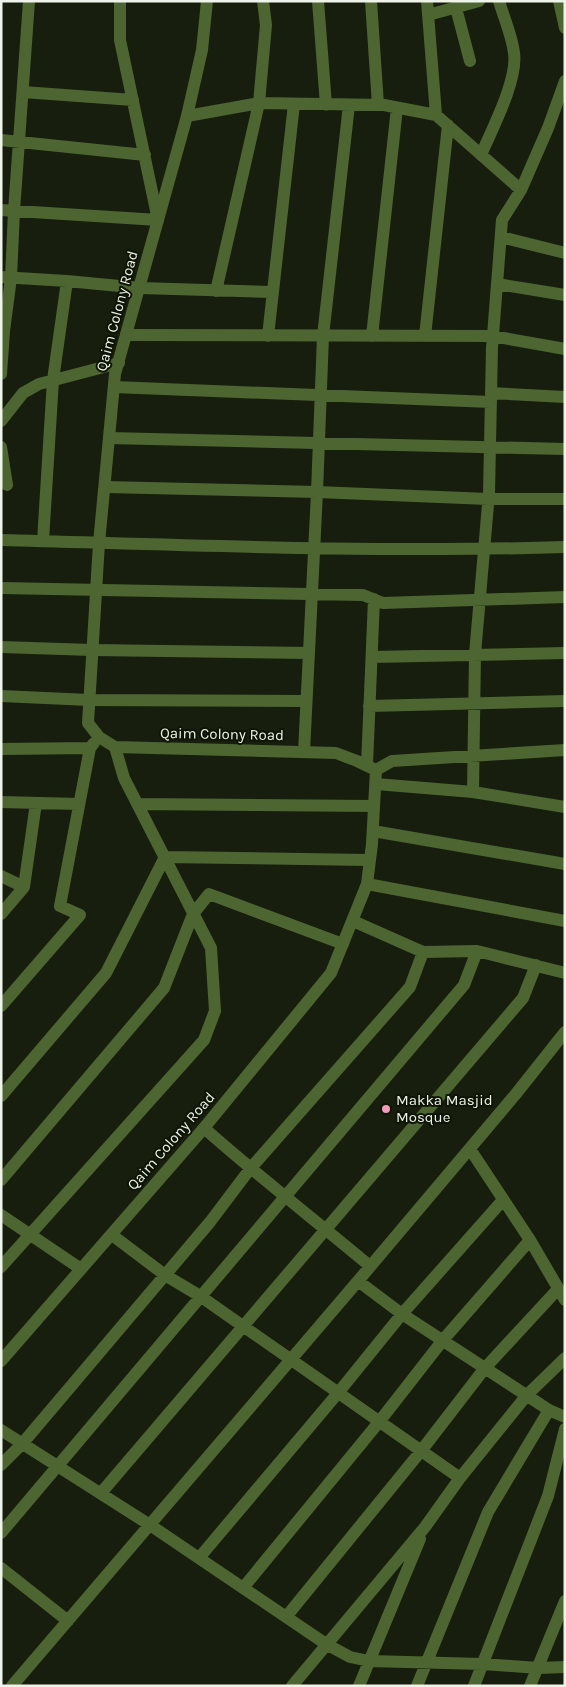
<svg xmlns="http://www.w3.org/2000/svg" width="566" height="1687" font-family="Karla,sans-serif">
<style>
.lines{fill:none;stroke-linecap:round;stroke-linejoin:round}
.minor{stroke:#4d6531;stroke-width:12}
.tertiary{stroke:#4d6531;stroke-width:12}
.poi-dot{fill:#f09ab5;stroke:#0e1506;stroke-width:2}
.labels{text-anchor:middle;stroke-width:4;stroke-linejoin:round;paint-order:stroke}
.street-label{font-size:15px;fill:#eef4e9;stroke:#0e1506}
.poi-label{font-size:15px;fill:#eef4e9;stroke:#0e1506;text-anchor:start}
</style>
<rect width="100%" height="100%" fill="#171e0e"/>
<g class="lines">
<path class="minor" d="M318,1L326,105
M371,1L378,105
M427,1L436,115
M559,1L565,28
M456,8L470,61
M428,15L479,1
M23,92L133,100
M187,116L259,103L384,105L436,115L521,190
M1,140L145,155
M481,155C492,129 518,80 514,53C512,36 504,18 499,1
M1,210L158,220L120,40V1
M501,237L565,253
M1,277L67,281L140,288L272,292
M497,284L565,295
M216,291L259,103L266,25L263,1
M126,335L492,336L565,349
M268,336L294,104
M372,336L397,108
M425,336L448,125
M1,374L4,331L11,278L14,211L29,1
M114,387L491,402
M491,393L565,397
M1,421L23,393L39,384L119,363
M109,438L565,449
M1,447L7,485
M105,487L317,492L488,499H565
M1,540C189,545 377,553 565,547
M43,541L53,380L67,281
M1,588L363,595L383,603L565,597
M1,647L92,650L309,653
M372,657L565,653
M1,696L89,700L306,701
M369,706L565,701
M1,749L90,748L94,743
M304,752L317,492L323,336L349,105
M367,765L374,599
M376,770L392,761L565,750
M376,784L473,792L565,807
M473,792L475,654L489,493L492,348L502,220L521,190L548,128L565,81
M1,802L79,804
M137,804L374,806
M373,831L565,864
M1,876L24,887
M367,884L565,921
M1,914L24,887L36,803
M353,921L423,952L477,951L565,973
M1,1006L80,915L60,906L90,748
M1,1096L106,973L165,857L369,860
M204,1128C258,1176 315,1220 370,1266
M470,1149L530,1240L565,1300
M1,1180L164,988L193,914L209,894L343,944
M1,1215L81,1269
M112,1235L165,1275L200,1296L460,1478
M1,1267L204,1040L215,1011L211,948L124,778L115,747
M358,1281L402,1314L549,1410L565,1417
M1,1430L150,1525L326,1644L350,1657L369,1661L483,1664L538,1668L565,1667
M1,1465L22,1444L210,1222L250,1169L410,987L423,952
M101,1493L523,998L536,965
M1,1533L464,985L477,951
M199,1558L338,1393L402,1314L503,1200
M1,1568L68,1621
M243,1588L379,1422L443,1340L530,1240
M286,1617L421,1451L485,1368L558,1289
M12,1686L358,1281L515,1095L565,1032
M292,1686L425,1527L460,1478L527,1395L565,1358
M359,1686L420,1539
M417,1686L488,1512L549,1410
M474,1686L548,1496L565,1429
M530,1686L565,1601"/>
<path class="tertiary" d="M1,1361L204,1128L331,973L367,884L372,844L376,770L357,761L336,753L115,747L99,737L88,723L99,543L115,374L187,116L202,50L207,1"/>
</g>
<circle class="poi-dot" cx="386" cy="1109" r="5"/>
<g class="labels">
<g class="street-label">
<text transform="translate(117 311) rotate(-75)" y="5">Qaim Colony Road</text>
<text transform="translate(222 734) rotate(1)" y="5">Qaim Colony Road</text>
<text transform="translate(171 1141) rotate(-49)" y="5">Qaim Colony Road</text>
</g>
<g class="poi-label">
<text x="396" y="1105">Makka Masjid<tspan x="396" dy="17">Mosque</tspan></text>
</g>
</g>
<rect width="566" height="1687" fill="none" stroke="#eef4e9" stroke-width="5"/>
</svg>
